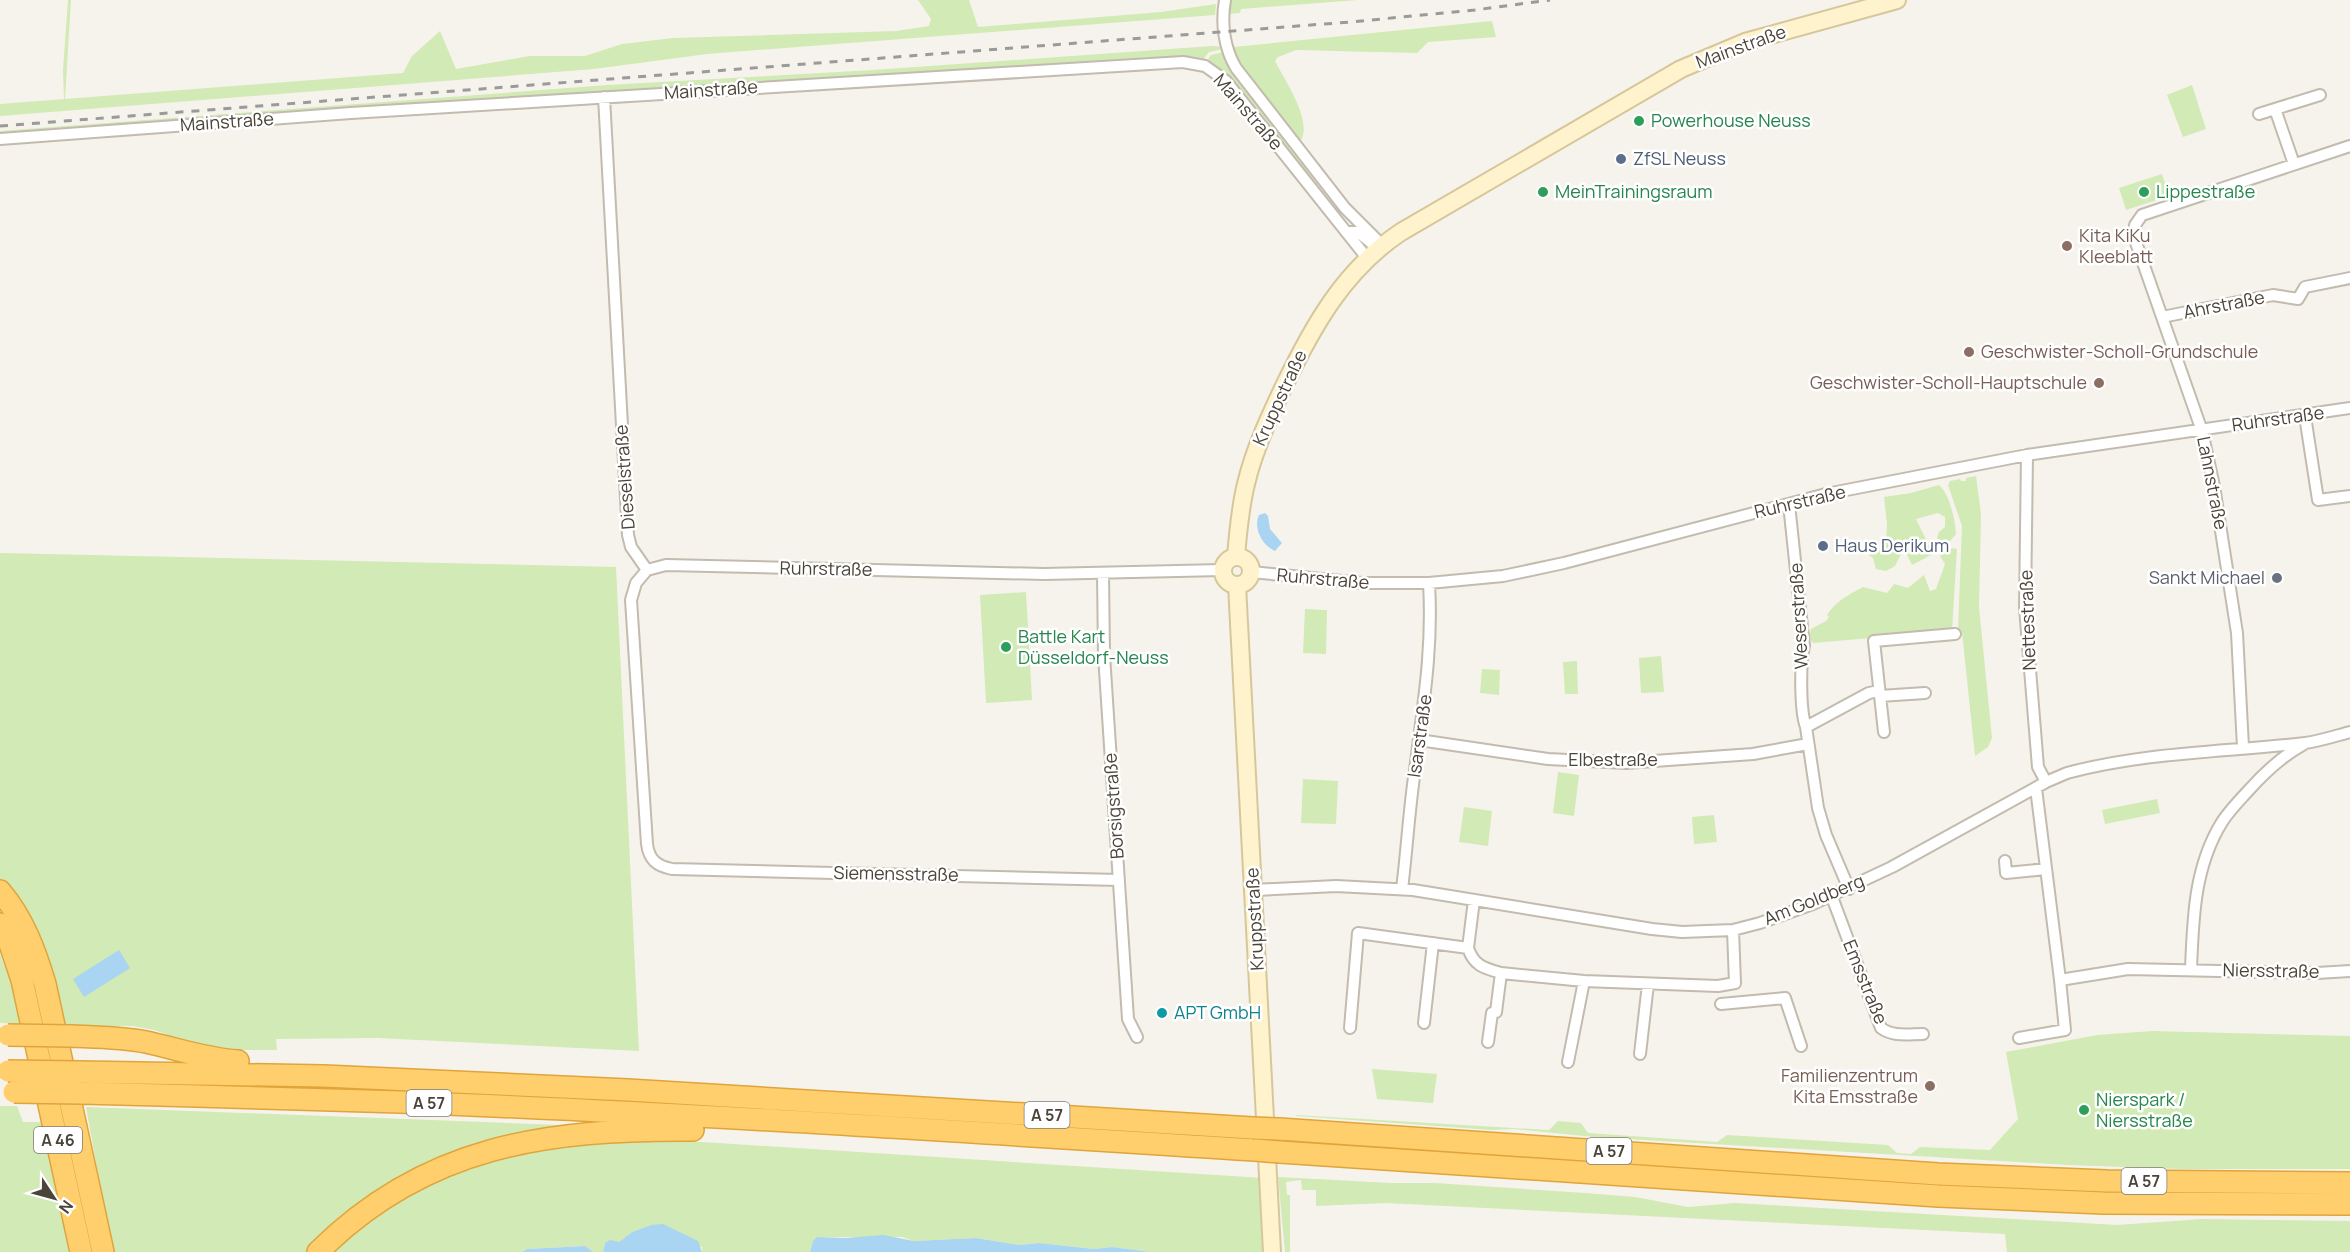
<svg xmlns="http://www.w3.org/2000/svg" width="2350" height="1252" font-family="Manrope,sans-serif">
<style>
.green{fill:#d2eab5}
.water{fill:#a9d4f2}
.lines{fill:none;stroke-linecap:round;stroke-linejoin:round}
.street-casing{stroke:#c2bbae;stroke-width:14}
.secondary-casing{stroke:#d6c79b;stroke-width:20}
.highway-casing{stroke:#e0a43c;stroke-width:24}
.street{stroke:#fff;stroke-width:10}
.secondary{stroke:#fff3cd;stroke-width:16}
.highway{stroke:#ffcf6e;stroke-width:21}
.rail{stroke:#9a9a9a;stroke-width:3;stroke-dasharray:8 8;stroke-linecap:butt}
.highway-bridge-casing{stroke:#e0a43c;stroke-width:24;stroke-linecap:butt}
.highway-bridge{stroke:#ffcf6e;stroke-width:21}
.leisure-dot{fill:#2e9e5b;stroke:#fff;stroke-width:2}
.service-dot{fill:#5c6f8a;stroke:#fff;stroke-width:2}
.education-dot{fill:#8d6e63;stroke:#fff;stroke-width:2}
.worship-dot{fill:#6b7280;stroke:#fff;stroke-width:2}
.culture-dot{fill:#0f9aa8;stroke:#fff;stroke-width:2}
.labels{text-anchor:middle;stroke-width:5;stroke-linejoin:round;paint-order:stroke}
.shield{fill:#fff;stroke:#817c74;stroke-width:1.5}
.shield-label{font-size:16px;font-weight:bold;fill:#4b4439}
.street-label{font-size:18px;fill:#4b4439;stroke:#fff}
.leisure-label{font-size:18px;fill:#27864d;stroke:#fff;text-anchor:start}
.service-label{font-size:18px;fill:#4e5e75;stroke:#fff;text-anchor:start}
.education-label{font-size:18px;fill:#785e54;stroke:#fff;text-anchor:start}
.worship-label{font-size:18px;fill:#5b616d;stroke:#fff;text-anchor:end}
.culture-label{font-size:18px;fill:#0d838f;stroke:#fff;text-anchor:start}
</style>
<rect width="100%" height="100%" fill="#f6f3ec"/>
<path class="green" d="M68,0H71L65,99L403,73L412,56L440,31L456,69L530,56H585L622,44L673,38L896,31L929,26L931,19L918,0H969L978,27L1161,12L1216,4L1215,15L707,54L594,69L0,116V104L64,99L63,70Z
M1230,0H1358L1241,9L1240,13L1228,14Z
M1492,21L1496,37L1428,42L1417,53L1296,50L1278,57L1275,61C1285,81 1314,122 1300,142L1235,59L1234,47Z
M1212,46L1223,47V49L1209,52L1202,61L1192,58L1156,57L289,112L0,135V131L608,85L873,70Z
M1224,52L1231,70L1292,149L1343,221L1226,75L1206,62L1211,55Z
M2192,85L2206,129L2183,137L2167,95Z
M2162,174L2169,196L2126,210L2119,188Z
M1976,476L1981,514L1979,607L1992,738L1988,747L1975,756L1962,632L1958,629L1962,526L1948,485L1950,481L1960,479L1961,481H1966V478Z
M1939,485C1950,495 1955,519 1956,534L1950,541L1944,543L1937,538L1939,532L1945,527V517L1938,513L1916,519L1933,554L1912,565L1900,541L1902,552L1895,566L1886,571L1876,569L1873,558L1869,555L1886,547L1887,524L1884,497L1911,493Z
M1952,548L1957,549L1952,631L1813,643L1809,638L1811,629L1826,621L1829,617L1827,615C1836,601 1848,595 1863,587L1887,593L1894,584L1908,588L1924,575L1930,591L1936,589L1945,564L1940,556Z
M0,553L616,567L639,1051L377,1038L276,1039L277,1050H240L191,1043L154,1030L132,1026H62L17,899L0,880Z
M1026,592L1032,700L986,703L980,595Z
M1305,609L1327,610L1326,654L1303,653Z
M1661,656L1664,692L1641,693L1639,658Z
M1577,661L1578,694H1565L1563,662Z
M1482,669L1500,670L1499,695L1480,693Z
M1558,772L1579,775L1574,816L1553,813Z
M1303,779L1338,781L1336,824L1301,823Z
M2157,799L2160,813L2105,824L2102,810Z
M1464,807L1492,811L1488,846L1459,842Z
M1714,815L1717,842L1694,844L1692,817Z
M0,954L11,983L21,1024L0,1023Z
M2153,1031L2350,1036V1169H2181L2068,1165L1594,1137L1514,1129L1492,1130L1296,1116V1115L1549,1130L1558,1121L1581,1123L1588,1133L1717,1142L1727,1135L1888,1145L1897,1153L1911,1154L1920,1147L1990,1150L2018,1119L2006,1052L2097,1035Z
M1372,1069L1437,1074L1433,1103L1377,1099Z
M0,1106H17L23,1122H44L71,1252H0Z
M86,1107L587,1126C554,1129 522,1131 491,1140C421,1158 357,1201 307,1252H112Z
M589,1141H687L1263,1178L1268,1252H1151L1112,1247L1094,1249L1039,1243L1019,1245L976,1238L914,1241L902,1237H818L813,1241L810,1252H702V1247L651,1225L632,1232L619,1242L605,1243L603,1252H593L584,1246L527,1249L522,1252H330L342,1239L414,1189L496,1157Z
M1278,1177L1392,1183H1435L1585,1193L1635,1197L1688,1207L1735,1203L2117,1225L2202,1219L2350,1221V1252H2007L2005,1234L1386,1203L1316,1206V1190H1302L1301,1180L1286,1182L1287,1195H1290V1252H1285Z"/>
<path class="water" d="M1265,513L1268,516L1270,529L1282,543L1275,551C1262,545 1253,528 1259,515Z
M119,950L130,968L84,997L73,979Z
M663,1224L698,1241L702,1252H603L605,1243L610,1240L619,1242L632,1232L651,1225Z
M883,1235L914,1241L976,1238L1019,1245L1039,1243L1094,1249L1112,1247L1151,1252H810L813,1241L817,1237L846,1238Z
M585,1246L593,1252H522L527,1249Z"/>
<g class="lines">
<defs>
<path id="street" d="M1225,0C1221,23 1224,48 1236,68L1345,208L1376,239L1379,247
M604,97L628,535L631,547L647,570L636,583L631,600L647,844C649,860 657,866 672,869L1119,880
M2259,114L2275,109
M0,139L351,113L1183,62L1205,66L1226,81L1367,258
M2294,164L2275,109L2320,95
M1346,232H1358L1374,245
M2162,317L2273,295L2298,299L2305,287L2350,278
M2305,416L2318,500L2350,496
M2027,455L2025,608L2038,767L2046,782
M1789,504L1804,646C1800,663 1800,712 1806,727L1818,808L1826,835L1849,889
M647,570L666,565L1044,574L1222,570
M1251,572L1362,583H1429L1503,576L1564,563L1826,494L2027,455L2350,408
M1103,573L1104,655L1128,1019L1137,1037
M1880,696L1925,693
M1806,727L1869,693L1879,691
M1884,732L1874,641L1955,634
M1419,740L1548,759L1626,763L1753,754L1808,744
M2243,747L2237,633L2214,486L2202,431L2134,237L2135,225L2142,215L2350,146
M2036,788L2060,980L2128,969L2317,973L2350,971
M2005,861L2006,873L2046,869
M1402,889C1407,849 1409,810 1415,770C1423,705 1433,650 1429,583
M1254,890L1336,886L1413,890L1652,929L1682,932L1733,930L1760,923L1813,904L1892,867L2046,782L2067,773C2145,752 2225,752 2305,743C2320,741 2335,736 2350,732
M1832,897L1881,1028C1893,1037 1908,1034 1923,1034
M1468,948C1474,966 1484,968 1501,973L1496,1012L1492,1013L1488,1042
M2191,969C2193,919 2194,867 2222,822C2229,811 2239,801 2248,791C2265,772 2282,756 2304,744
M1501,973L1584,981L1718,986L1735,983L1733,930
M1721,1004L1785,998L1801,1046
M1424,1023L1433,943
M1350,1028L1358,933L1468,948L1474,900
M2019,1038L2065,1030L2060,980
M1640,1054L1648,984
M1568,1062L1584,981"/>
<path id="secondary" d="M1223 571a14 14 0 1 1 28 0a14 14 0 1 1-28 0Z
M1236,557C1238,532 1240,508 1246,484C1254,450 1269,418 1284,386C1313,326 1344,270 1401,232L1681,69L1745,42L1897,0
M1237,585L1272,1252"/>
<path id="highway" d="M0,891C23,918 35,950 45,984L103,1252
M0,924L10,944L22,980L81,1252
M71,1036C96,1037 122,1037 146,1042C178,1049 206,1059 238,1061
M79,1072L324,1076L628,1090L1253,1128
M82,1093C188,1096 294,1098 400,1102C685,1113 970,1132 1255,1150
M1279,1129L1938,1174L2107,1181L2350,1183
M1280,1152L1938,1196L2103,1203L2350,1204
M318,1252C425,1145 548,1129 693,1130"/>
</defs>
<use href="#street" class="street-casing"/>
<use href="#secondary" class="secondary-casing"/>
<use href="#highway" class="highway-casing"/>
<use href="#street" class="street"/>
<use href="#secondary" class="secondary"/>
<use href="#highway" class="highway"/>
<path class="rail" d="M0,126L1350,22L1475,10L1550,0"/>
<defs>
<path id="highway-bridge" d="M8,1035L71,1036
M8,1071L79,1072
M14,1092L82,1093
M1253,1128L1279,1129
M1255,1150L1280,1152"/>
</defs>
<use href="#highway-bridge" class="highway-bridge-casing"/>
<use href="#highway-bridge" class="highway-bridge"/>
</g>
<g class="leisure-dot">
<circle cx="1639" cy="121" r="6"/>
<circle cx="1543" cy="192" r="6"/>
<circle cx="2144" cy="192" r="6"/>
<circle cx="1006" cy="647" r="6"/>
<circle cx="2084" cy="1110" r="6"/>
</g>
<g class="service-dot">
<circle cx="1621" cy="159" r="6"/>
<circle cx="1823" cy="546" r="6"/>
</g>
<g class="education-dot">
<circle cx="2067" cy="246" r="6"/>
<circle cx="1969" cy="352" r="6"/>
<circle cx="2099" cy="383" r="6"/>
<circle cx="1930" cy="1086" r="6"/>
</g>
<circle class="worship-dot" cx="2277" cy="578" r="6"/>
<circle class="culture-dot" cx="1162" cy="1013" r="6"/>
<g class="labels">
<g class="shield">
<rect x="406.5" y="1090" width="45" height="26" rx="4.5"/>
<rect x="1024.5" y="1102" width="45" height="26" rx="4.5"/>
<rect x="34" y="1127" width="48" height="26" rx="4.5"/>
<rect x="1586.5" y="1138" width="45" height="26" rx="4.5"/>
<rect x="2121.5" y="1168" width="45" height="26" rx="4.5"/>
</g>
<g class="shield-label">
<text x="429" y="1109">A 57</text>
<text x="1047" y="1121">A 57</text>
<text x="58" y="1146">A 46</text>
<text x="1609" y="1157">A 57</text>
<text x="2144" y="1187">A 57</text>
</g>
<g class="street-label">
<text transform="translate(1741 47) rotate(-20)" y="6">Mainstraße</text>
<text transform="translate(711 90) rotate(-4)" y="6">Mainstraße</text>
<text transform="translate(1248 112) rotate(49)" y="6">Mainstraße</text>
<text transform="translate(227 122) rotate(-4)" y="6">Mainstraße</text>
<text transform="translate(2224 305) rotate(-11)" y="6">Ahrstraße</text>
<text transform="translate(1280 398) rotate(-65)" y="6">Kruppstraße</text>
<text transform="translate(2278 419) rotate(-8)" y="6">Ruhrstraße</text>
<text transform="translate(625 477) rotate(-94)" y="6">Dieselstraße</text>
<text transform="translate(2212 483) rotate(79)" y="6">Lahnstraße</text>
<text transform="translate(1800 502) rotate(-13)" y="6">Ruhrstraße</text>
<text transform="translate(826 569) rotate(1)" y="6">Ruhrstraße</text>
<text transform="translate(1323 579) rotate(5)" y="6">Ruhrstraße</text>
<text transform="translate(1799 616) rotate(-93)" y="6">Weserstraße</text>
<text transform="translate(2028 620) rotate(-92)" y="6">Nettestraße</text>
<text transform="translate(1420 736) rotate(-82)" y="6">Isarstraße</text>
<text x="1613" y="766">Elbestraße</text>
<text transform="translate(1114 806) rotate(-94)" y="6">Borsigstraße</text>
<text transform="translate(896 874) rotate(1)" y="6">Siemensstraße</text>
<text transform="translate(1814 900) rotate(-22)" y="6">Am Goldberg</text>
<text transform="translate(1255 919) rotate(-93)" y="6">Kruppstraße</text>
<text transform="translate(2271 971) rotate(1)" y="6">Niersstraße</text>
<text transform="translate(1865 982) rotate(68)" y="6">Emsstraße</text>
</g>
<g class="leisure-label">
<text x="1651" y="127">Powerhouse Neuss</text>
<text x="1555" y="198">MeinTrainingsraum</text>
<text x="2156" y="198">Lippestraße</text>
<text x="1018" y="643">Battle Kart<tspan x="1018" dy="21">Düsseldorf-Neuss</tspan></text>
<text x="2096" y="1106">Nierspark /<tspan x="2096" dy="21">Niersstraße</tspan></text>
</g>
<g class="service-label">
<text x="1633" y="165">ZfSL Neuss</text>
<text x="1835" y="552">Haus Derikum</text>
</g>
<g class="education-label">
<text x="2079" y="242">Kita KiKu<tspan x="2079" dy="21">Kleeblatt</tspan></text>
<text x="1981" y="358">Geschwister-Scholl-Grundschule</text>
<text x="2087" y="389" text-anchor="end">Geschwister-Scholl-Hauptschule</text>
<text x="1918" y="1082" text-anchor="end">Familienzentrum<tspan x="1918" dy="21">Kita Emsstraße</tspan></text>
</g>
<g class="worship-label">
<text x="2265" y="584">Sankt Michael</text>
</g>
<g class="culture-label">
<text x="1174" y="1019">APT GmbH</text>
</g>
</g>
<g transform="translate(54 1198) rotate(126)" stroke="#ffffff" stroke-width="4.5" paint-order="stroke">
<path d="M0-4.5L10 22L0 15L-10 22Z" fill="#4b4439"/>
<text y="-9" font-size="16" font-weight="bold" text-anchor="middle" fill="#4b4439">N</text>
</g>
</svg>
